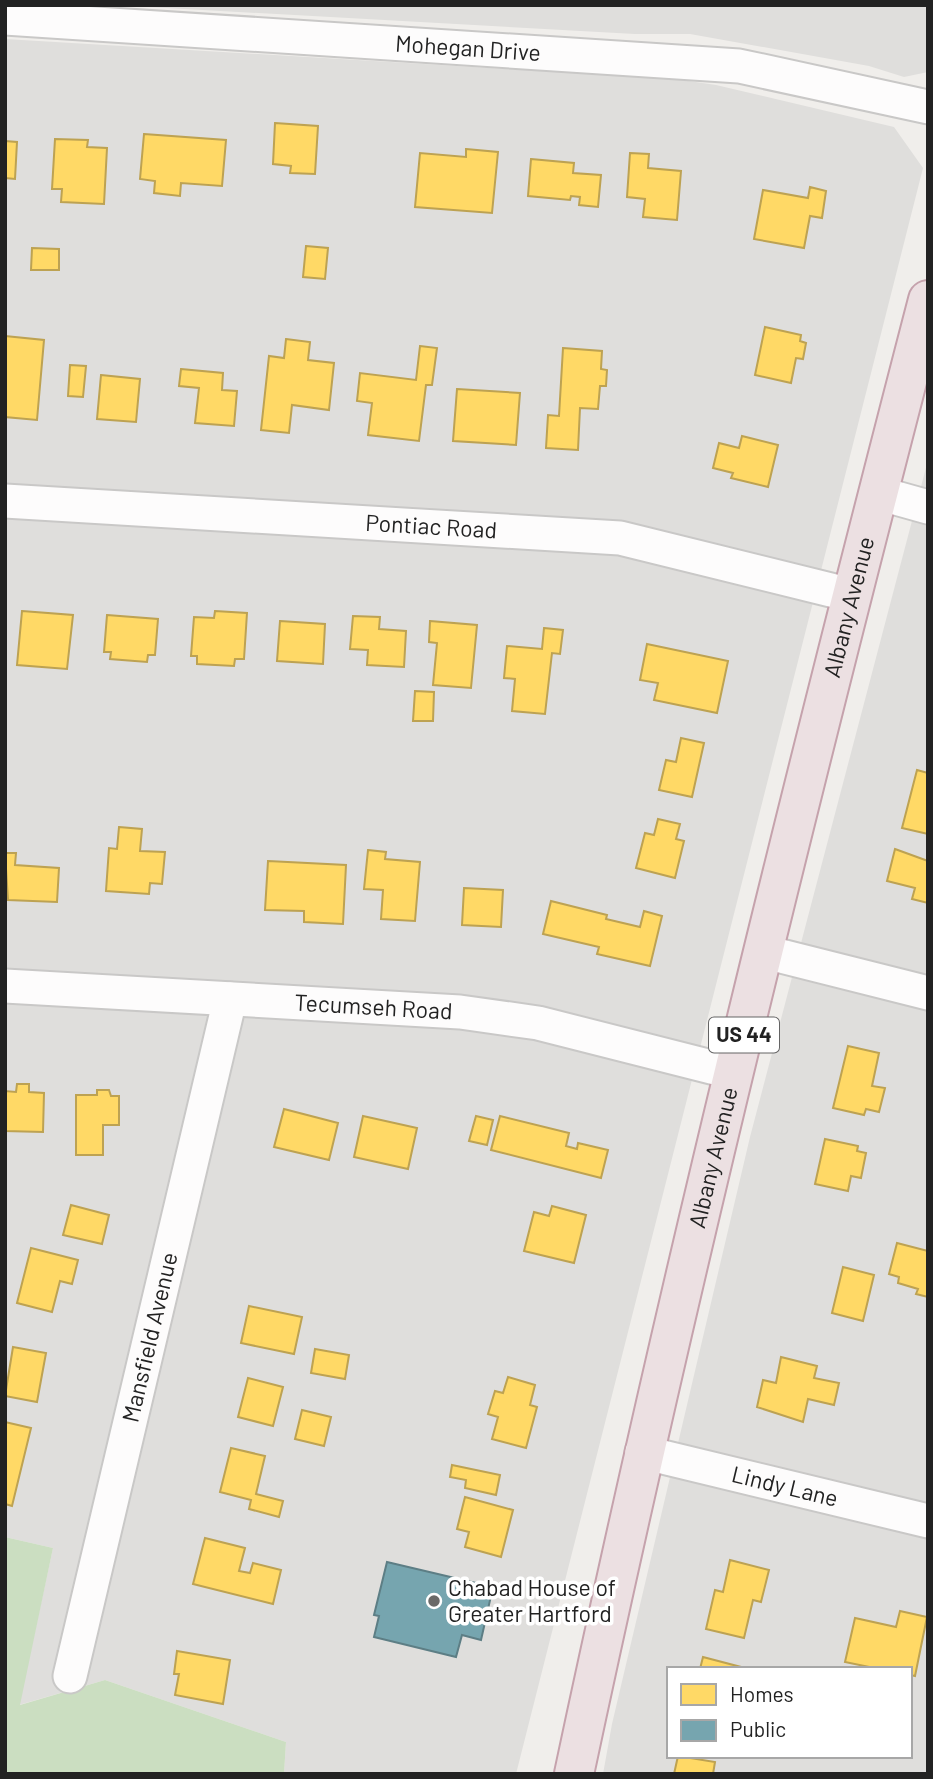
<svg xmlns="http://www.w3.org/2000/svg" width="933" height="1779" font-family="Barlow,sans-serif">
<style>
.residential{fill:#dfdedc;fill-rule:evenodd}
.forest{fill:#cbdec1}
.homes{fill:#ffd966;stroke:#bda252;stroke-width:2}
.public{fill:#76a5af;stroke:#5d7e85;stroke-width:2}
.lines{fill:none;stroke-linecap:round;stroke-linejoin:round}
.minor-casing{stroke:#c9c8c7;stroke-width:37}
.highway-casing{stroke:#c5a2ac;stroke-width:42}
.minor{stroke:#fdfcfc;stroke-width:33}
.highway{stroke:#ece0e2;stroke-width:38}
.poi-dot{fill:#6a6968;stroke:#fff;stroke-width:2.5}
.labels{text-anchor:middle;stroke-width:7;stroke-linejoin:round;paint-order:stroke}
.shield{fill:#fff;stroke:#646464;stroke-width:2}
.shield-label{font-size:21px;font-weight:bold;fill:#222}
.street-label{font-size:23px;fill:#222;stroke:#fff}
.poi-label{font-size:23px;fill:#222;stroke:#fff;text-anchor:start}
</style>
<rect width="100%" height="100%" fill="#f0eeeb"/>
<path class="residential" d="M113,5H928V72L904,77L869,66L690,34H635Z
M5,39L675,79L716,85L894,127L923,168L516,1774H284L286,1742L105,1680L19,1705L53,1548L5,1537Z
M928,460V1774H603L612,1724L750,1137ZM669,1669H910V1756H669Z"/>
<path class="forest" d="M5,1537L53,1548L20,1705L105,1680L286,1742L284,1774H5Z"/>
<path class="homes" d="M275,123L318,126L315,174L290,173L291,166L273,164Z
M144,134L226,140L222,186L181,183L180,196L154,193L155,181L140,179Z
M55,139L88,140L87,147L107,148L104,204L61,202L62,189H52Z
M5,141L17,142L15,179L5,178Z
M466,149L498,152L492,213L415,207L420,153L466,157Z
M630,153L649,154L648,168L681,171L677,220L643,217L645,199L627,197Z
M531,159L574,163L573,173L601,175L598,207L579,205L580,197L571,196L570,200L528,196Z
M810,187L826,191L822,218L810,216L804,248L754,239L763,190L808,198Z
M306,246L328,248L325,279L303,277Z
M32,248L59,249V270H31Z
M765,327L801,335L800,341L806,343L803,359L796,358L791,383L755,375Z
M5,336L44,340L37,420L5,417Z
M286,339L310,342L308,360L334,363L329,410L292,405L289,433L261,430L269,356L284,358Z
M420,346L437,348L432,385H426L419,441L368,435L372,403L357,401L360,373L416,380Z
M563,348L602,351L601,369L607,370L606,386H600L598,409L580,408L578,450L546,448L548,415L559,416Z
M70,365L86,366L83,397L68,396Z
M181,369L223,373L222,390L237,391L234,426L195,423L199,388L179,386Z
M101,375L140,379L136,422L97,419Z
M457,389L520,393L516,445L453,441Z
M742,436L778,445L768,487L731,478L733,473L713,468L719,443L739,448Z
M22,611L73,615L67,669L17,665Z
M215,611L247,613L244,659H235L234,666L197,664V656H191L194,617L214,618Z
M107,615L158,619L155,655H148L147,662L110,659L111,652H104Z
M353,616L380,617L379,629L406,631L404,667L367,665L368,650L350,649Z
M280,621L325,624L323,664L277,661Z
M430,621L477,625L471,688L433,685L437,643L429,642Z
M544,628L563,630L560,654L552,653L545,714L512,711L515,679L504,678L507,646L542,649Z
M647,644L728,661L717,713L654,700L658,683L640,680Z
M415,691L434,692L433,721H413Z
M681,738L704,743L692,797L659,790L666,760L676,762Z
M917,770L928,773V834L902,828Z
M658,819L680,824L676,839L684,841L675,878L636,868L645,833L654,835Z
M119,827L142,829L140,851L165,852L162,884L150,883L149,894L106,891L109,848L117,849Z
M895,849L928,861V903L912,899L915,888L887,881Z
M368,850L386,852L385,859L420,862L415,921L381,919L383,890L364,889Z
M5,853H16L15,865L59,868L57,902L8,900Z
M268,861L346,865L343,924L304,922V911L265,910Z
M464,888L503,890L501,927L462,925Z
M551,901L607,915L606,919L640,927L644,911L662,916L650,966L597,954L599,947L543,934Z
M848,1046L879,1053L872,1086L885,1088L879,1112L866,1109L864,1115L833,1108Z
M17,1084H29V1092L44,1093L43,1132L5,1131V1091L16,1092Z
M97,1090H109L111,1096H119V1125H103V1155H76V1095H97Z
M284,1109L338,1123L329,1160L274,1147Z
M363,1116L417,1128L408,1169L354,1157Z
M476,1116L493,1120L487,1145L469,1141Z
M500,1116L569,1133L566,1146L577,1149L578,1143L608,1150L601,1178L491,1150Z
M825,1139L858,1146L857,1151L866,1153L861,1178L851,1176L848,1191L815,1184Z
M71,1205L109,1215L102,1244L63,1235Z
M552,1206L586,1215L574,1263L524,1251L534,1212L549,1216Z
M897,1243L928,1251V1297L916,1294L918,1289L898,1283L899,1277L889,1274Z
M31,1248L78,1260L72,1284L60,1281L52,1312L17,1303Z
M843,1267L874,1275L863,1321L832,1313Z
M249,1306L302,1317L294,1354L241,1343Z
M13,1347L46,1353L37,1402L5,1396Z
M315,1349L349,1355L345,1379L311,1373Z
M781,1357L817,1366L814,1378L839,1383L834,1405L808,1399L803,1422L757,1407L763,1380L776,1383Z
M508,1377L535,1385L530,1405L537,1407L526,1448L492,1439L498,1417L488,1414L495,1391L503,1393Z
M248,1378L283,1387L273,1426L238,1417Z
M302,1410L331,1417L324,1446L295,1439Z
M5,1422L31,1428L12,1506L5,1504Z
M231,1448L265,1456L256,1494L283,1501L279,1517L249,1509L251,1500L220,1492Z
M452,1465L500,1475L496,1495L465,1488L466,1480L450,1477Z
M465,1497L513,1510L501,1557L465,1547L469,1532L457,1529Z
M205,1538L245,1548L239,1571L250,1573L253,1563L281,1570L273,1604L193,1584Z
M730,1560L769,1570L761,1602L753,1600L744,1638L706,1629L715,1590L723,1592Z
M900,1611L927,1617L915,1676L910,1675V1669H879L845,1662L855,1618L896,1627Z
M177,1651L230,1660L223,1704L175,1695L179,1674H174Z
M703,1657L741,1667L740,1669H700Z
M678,1756L715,1762L713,1774H674Z"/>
<path class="public" d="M387,1562L493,1587L481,1640L462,1635L456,1657L374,1637L379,1616L374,1615Z"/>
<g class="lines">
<defs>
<g id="minor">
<path id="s1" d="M5,18L739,66L928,107"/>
<path d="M878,493L928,507"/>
<path id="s2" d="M5,501L620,538L851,595"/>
<path d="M765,952L928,993"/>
<path id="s3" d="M5,986L460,1012L538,1023L735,1073"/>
<path id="s4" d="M642,1452L928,1521"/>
<path id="s5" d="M70,1676L230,999"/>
</g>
<g id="highway">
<path id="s6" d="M574,1774C679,1280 801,789 928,300"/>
</g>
</defs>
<use href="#minor" class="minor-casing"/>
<use href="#highway" class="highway-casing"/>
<use href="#minor" class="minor"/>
<use href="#highway" class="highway"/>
</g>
<circle class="poi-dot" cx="434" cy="1601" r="7"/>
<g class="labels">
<rect class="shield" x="709" y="1017.5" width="70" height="35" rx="5"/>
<g class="shield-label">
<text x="744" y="1042">US 44</text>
</g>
<g class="street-label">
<text dy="8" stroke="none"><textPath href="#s1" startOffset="464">Mohegan Drive</textPath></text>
<text dy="8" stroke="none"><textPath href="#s2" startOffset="427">Pontiac Road</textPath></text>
<text dy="8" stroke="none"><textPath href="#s6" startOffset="1199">Albany Avenue</textPath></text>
<text dy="8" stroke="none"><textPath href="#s3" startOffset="369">Tecumseh Road</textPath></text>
<text dy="8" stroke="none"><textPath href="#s6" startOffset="632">Albany Avenue</textPath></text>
<text dy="8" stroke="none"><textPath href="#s5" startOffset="348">Mansfield Avenue</textPath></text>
<text dy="8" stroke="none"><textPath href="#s4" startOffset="147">Lindy Lane</textPath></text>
</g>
<g class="poi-label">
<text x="448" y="1596">Chabad House of<tspan x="448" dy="26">Greater Hartford</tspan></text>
</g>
</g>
<rect width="933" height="1779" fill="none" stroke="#222222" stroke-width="14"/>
<rect x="667" y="1667" width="245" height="91" fill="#ffffff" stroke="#a7a7a7" stroke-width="2"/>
<rect x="681" y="1684" width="35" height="21" fill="#ffd966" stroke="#a7a7a7" stroke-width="2"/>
<text x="730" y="1702" font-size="21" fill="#222222">Homes</text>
<rect x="681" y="1720" width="35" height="21" fill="#76a5af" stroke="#a7a7a7" stroke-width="2"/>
<text x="730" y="1737" font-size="21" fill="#222222">Public</text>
</svg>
